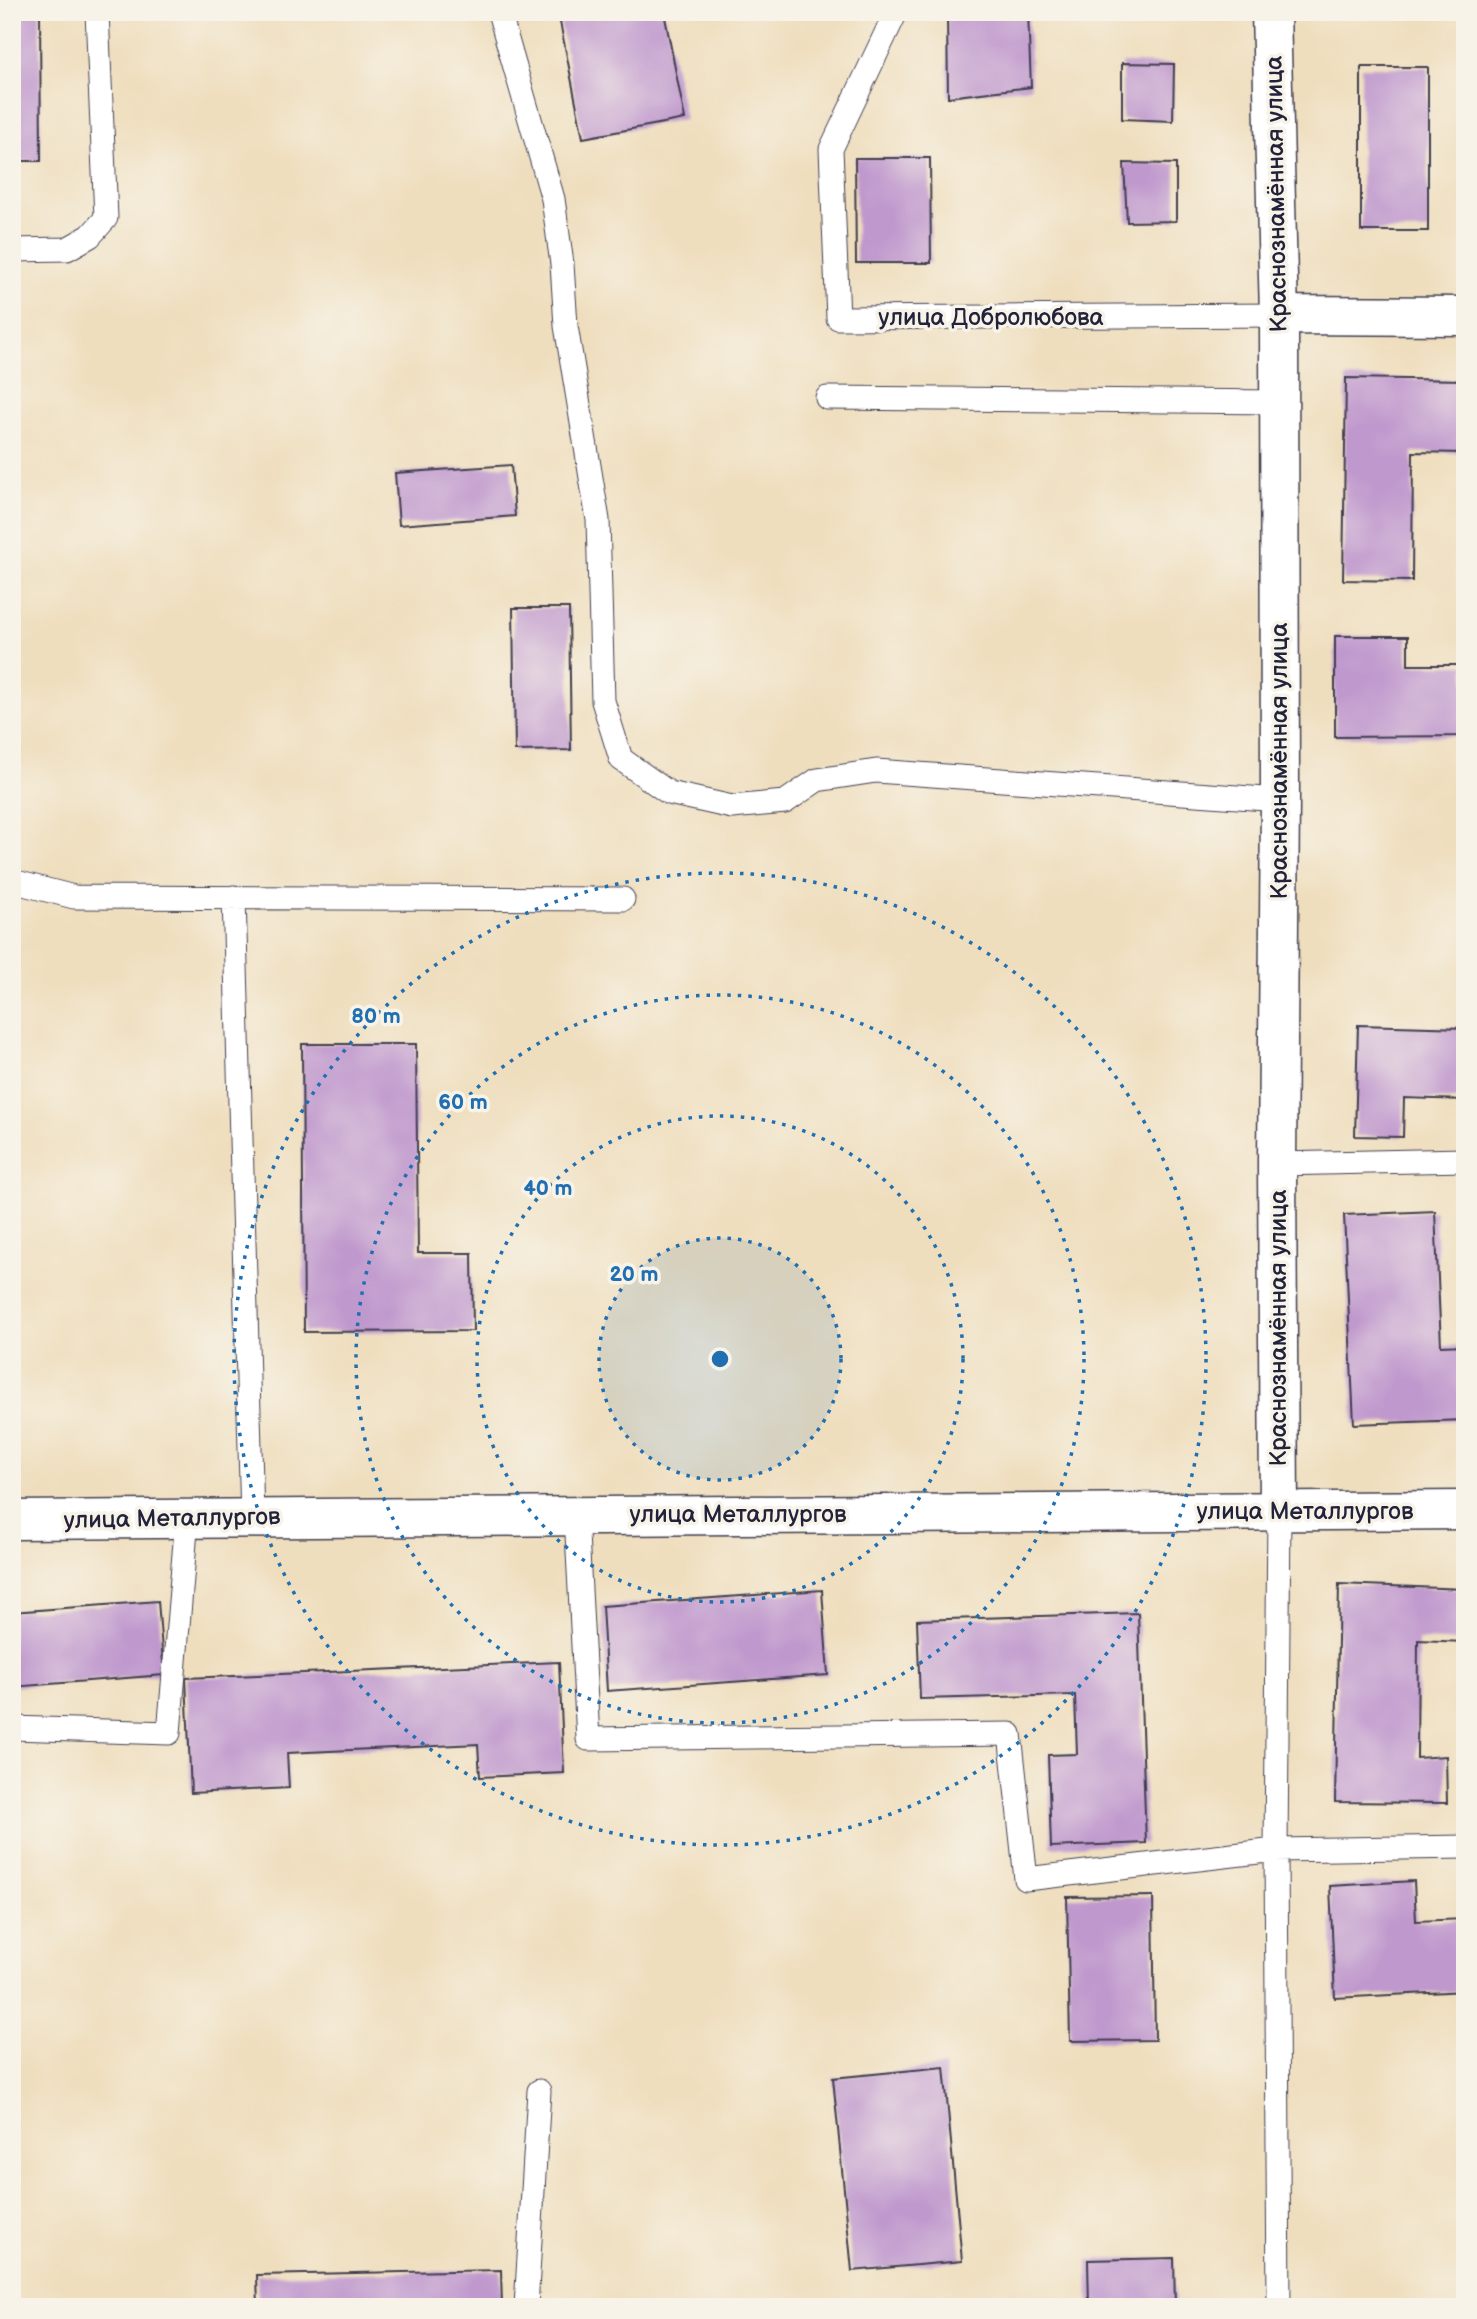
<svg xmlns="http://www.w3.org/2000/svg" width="1477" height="2319" font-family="'Balsamiq Sans',sans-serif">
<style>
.building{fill:#bf98cd}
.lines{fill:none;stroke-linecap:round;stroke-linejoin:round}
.service-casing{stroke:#413e4f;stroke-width:25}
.minor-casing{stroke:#413e4f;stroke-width:41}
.tertiary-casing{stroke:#413e4f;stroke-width:41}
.service{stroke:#fff;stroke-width:23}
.minor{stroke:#fff;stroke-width:38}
.tertiary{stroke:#fff;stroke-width:38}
.ring{fill:none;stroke:#1f6fb2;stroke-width:3.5;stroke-dasharray:3.5 7}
.labels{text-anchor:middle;stroke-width:7;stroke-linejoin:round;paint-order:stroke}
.street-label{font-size:24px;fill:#22223b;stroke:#f7f3e8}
.centre{fill:#1f6fb2;stroke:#f7f3e8;stroke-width:3.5}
.ring-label{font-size:21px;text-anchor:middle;font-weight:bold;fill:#1f6fb2;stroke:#f7f3e8;stroke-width:7;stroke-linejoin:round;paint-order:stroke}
</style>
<rect width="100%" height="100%" fill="#f7f3e8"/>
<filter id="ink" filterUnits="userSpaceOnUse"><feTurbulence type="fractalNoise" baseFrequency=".0143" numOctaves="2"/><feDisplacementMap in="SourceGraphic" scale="14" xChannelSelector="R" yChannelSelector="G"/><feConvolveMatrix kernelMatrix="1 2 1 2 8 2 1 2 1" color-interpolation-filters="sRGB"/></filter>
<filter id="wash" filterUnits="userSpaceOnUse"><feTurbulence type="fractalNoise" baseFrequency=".00686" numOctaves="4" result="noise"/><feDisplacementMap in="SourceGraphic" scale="28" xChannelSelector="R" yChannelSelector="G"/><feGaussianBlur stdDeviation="1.57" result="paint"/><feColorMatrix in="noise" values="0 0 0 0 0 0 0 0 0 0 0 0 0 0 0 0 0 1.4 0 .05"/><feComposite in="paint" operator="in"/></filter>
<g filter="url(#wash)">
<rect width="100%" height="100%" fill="#efdebe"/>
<g id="blocks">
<path class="building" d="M12,12H40L41,161H12Z
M558,12H664L685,119L583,138Z
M947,12H1028L1031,87L948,97Z
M1122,63L1174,64L1173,121L1122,119Z
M1361,67H1428V231H1361Z
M855,158H930L931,263H856Z
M1124,163L1176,164V221L1127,222Z
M1346,378L1465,380V453L1413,452L1412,581L1343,580Z
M511,465L515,516L399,525L395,473Z
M513,608H569L571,750L515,751Z
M1335,636H1408V665H1465V736L1335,737Z
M1358,1025L1465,1028V1100L1404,1098L1403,1137L1355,1136Z
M302,1044H416L418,1253H472L473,1331L304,1332Z
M1435,1211L1441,1346L1465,1345V1420L1354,1424L1344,1215Z
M1339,1584L1465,1589V1642L1418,1640L1417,1758L1446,1756L1447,1803L1335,1802Z
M822,1590L828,1675L607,1691L602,1606Z
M158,1601L164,1675L12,1687V1612Z
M1138,1613L1146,1843L1051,1847L1048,1755L1077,1754L1075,1695L920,1699L917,1620Z
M559,1662L564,1773L480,1777L478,1744L287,1753L289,1788L191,1793L186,1678Z
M1414,1881L1416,1921L1465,1919V1991L1335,1998L1330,1886Z
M1153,1896L1155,2040L1070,2041L1067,1897Z
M944,2067L962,2261L852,2271L833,2078Z
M1174,2258L1175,2307H1089L1088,2260Z
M501,2270L502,2307H258L257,2275Z"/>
</g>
</g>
<g filter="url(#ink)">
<use href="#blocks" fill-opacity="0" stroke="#413e4f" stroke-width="2"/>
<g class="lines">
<defs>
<path id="service" d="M499,12L553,199L562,264L566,326L598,520L603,701L621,759L669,793L732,807L785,802L817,780L876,771L1280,800
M896,12L831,149L838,318L1279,315
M12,250L67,249L90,236L106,218L97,12
M827,398L1279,402
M12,881L74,897L623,899
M234,897L252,1517
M1277,1164L1465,1160
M576,1515L588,1739L1010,1734L1026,1879L1276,1850L1465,1847
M12,1728L169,1733L187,1518
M526,2307L539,2091
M1279,2307L1276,1850L1279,1511"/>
<path id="minor" d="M1271,12L1279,315L1280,800L1277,1164L1279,1511
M1279,315L1465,316"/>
<path id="tertiary" d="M12,1520L1465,1510"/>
</defs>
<use href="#service" class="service-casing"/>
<use href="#minor" class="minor-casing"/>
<use href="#tertiary" class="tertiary-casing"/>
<use href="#service" class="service"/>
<use href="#minor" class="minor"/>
<use href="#tertiary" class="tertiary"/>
</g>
</g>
<circle cx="720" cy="1359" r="121" fill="#1f6fb2" fill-opacity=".12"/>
<g class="ring">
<circle cx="720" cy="1359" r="121"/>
<circle cx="720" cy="1359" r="243"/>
<circle cx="720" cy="1359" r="364"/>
<circle cx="720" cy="1359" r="486"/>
</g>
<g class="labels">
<g class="street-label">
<text transform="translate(1276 194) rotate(-91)" y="8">Краснознамённая улица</text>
<text x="991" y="325">улица Добролюбова</text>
<text transform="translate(1279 761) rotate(-90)" y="8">Краснознамённая улица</text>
<text transform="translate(1278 1328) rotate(-90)" y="8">Краснознамённая улица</text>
<text x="1305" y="1519">улица Металлургов</text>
<text x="738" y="1522">улица Металлургов</text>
<text transform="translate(172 1518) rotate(-1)" y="8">улица Металлургов</text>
</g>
</g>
<circle cx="720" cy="1359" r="10" class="centre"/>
<g class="ring-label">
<text x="376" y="1023">80 m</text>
<text x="463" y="1109">60 m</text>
<text x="548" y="1195">40 m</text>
<text x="634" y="1281">20 m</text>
</g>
<rect width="1477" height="2319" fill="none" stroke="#f7f3e8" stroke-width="42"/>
</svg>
